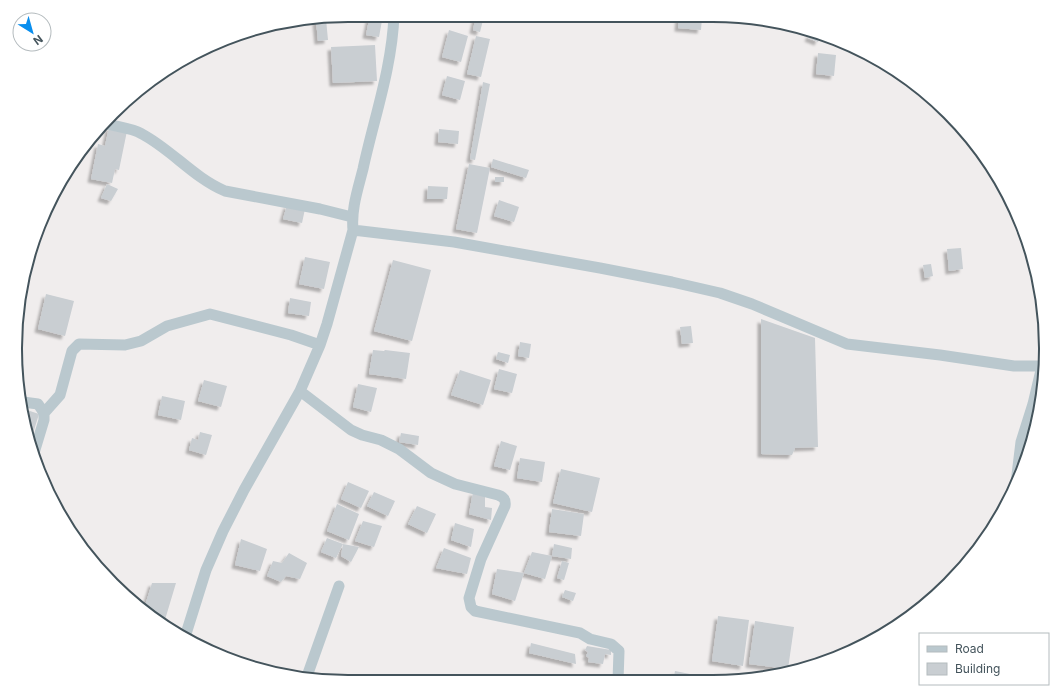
<svg xmlns="http://www.w3.org/2000/svg" width="1061" height="697" font-family="Inter,sans-serif">
<style>
.building{fill:#c9ced2;filter:url(#shadow)}
.lines{fill:none;stroke-linecap:round;stroke-linejoin:round}
.minor{stroke:#bac8ce;stroke-width:11}
.rim{fill:none;stroke:#44545c;stroke-width:2}
</style>
<defs>
<filter id="shadow"><feDropShadow dx="-3.5" dy="3.5" stdDeviation="1" flood-color="#0004"/></filter>
</defs>
<rect width="100%" height="100%" fill="#f0eded"/>
<path class="building" d="M370,15H383L379,37L366,35Z
M476,16H484L480,32L473,30Z
M679,17L702,18L701,30L678,28Z
M326,19L328,40L318,41L316,20Z
M449,30L468,36L461,62L442,57Z
M810,34L820,37L818,42L808,38Z
M476,36L490,39L481,77L467,74Z
M375,45L377,81L333,83L331,47Z
M818,53L836,55L834,76L816,74Z
M447,76L465,81L460,100L442,95Z
M483,82L490,84L475,160L470,159Z
M109,127L127,131L119,170L115,169L112,183L91,179L98,144L105,146Z
M439,129L459,131L458,144L438,142Z
M493,159L529,170L526,178L491,167Z
M469,164L490,168L477,233L456,229Z
M495,177H504V182H495Z
M107,184L118,189L111,201L101,198Z
M428,186L448,187L447,199H427Z
M499,200L519,207L514,222L494,216Z
M287,205L305,209L302,223L283,219Z
M961,248L963,269L949,271L947,249Z
M305,257L330,262L324,289L299,284Z
M393,260L431,270L412,341L374,331Z
M931,264L933,276L925,278L923,265Z
M46,294L74,301L65,336L38,329Z
M290,298L311,302L309,316L288,313Z
M761,319L815,338L818,447L795,448L792,455L761,454Z
M691,326L693,343L682,344L680,327Z
M520,342L531,344L529,358L518,356Z
M373,350L384,351L385,350L410,353L406,379L369,374Z
M498,352L510,355L508,363L496,359Z
M499,369L517,374L512,393L494,389Z
M460,370L491,380L483,405L451,395Z
M204,380L227,386L221,407L198,401Z
M358,384L377,388L371,412L353,407Z
M162,396L185,401L181,420L158,415Z
M24,409L39,414L30,443L26,435Z
M200,432L212,435L206,455L189,450L192,438L198,440Z
M401,433L419,436L418,445L399,442Z
M501,441L517,446L510,470L494,466Z
M520,458L545,462L542,482L517,478Z
M561,469L600,478L592,512L553,503Z
M348,482L369,491L361,508L341,499Z
M374,492L395,501L388,516L367,506Z
M473,492L485,495V507L492,508L491,520L469,514Z
M337,504L359,514L349,540L327,531Z
M417,506L436,514L427,533L408,524Z
M552,509L584,514L581,536L549,532Z
M363,521L382,526L374,547L355,541Z
M455,523L474,529L471,547L451,540Z
M327,538L343,544L336,558L321,552Z
M241,539L267,549L260,571L235,565Z
M343,544L359,547L351,562L341,556Z
M554,544L572,548L571,559L552,556Z
M444,548L471,558L467,574L436,568Z
M532,552L552,556L545,579L524,573Z
M289,553L307,563L300,579L286,576L281,582L267,576L273,561L282,563Z
M562,561L569,563L564,580L557,578Z
M497,569L524,573L515,601L492,594Z
M152,583H176L164,623L144,609Z
M565,590L576,593L573,601L562,597Z
M718,616L749,620L743,666L712,661Z
M755,621L794,627L788,669L749,664Z
M531,643L575,654L576,664L529,653Z
M587,646L611,650V655L605,654L603,664L588,662L589,658L586,656L588,652L585,650Z
M675,671L695,675L694,681H673Z"/>
<g class="lines">
<path class="minor" d="M107,124C118,127 132,128 142,134C172,150 194,178 225,191L320,209L352,217
M353,230L454,242L600,268L672,282L720,293L752,304L847,344L940,355L1014,366H1044
M300,391L351,430L362,435L381,440L399,449L431,473L455,484L498,495C504,497 506,500 505,506L481,559L469,598L471,607L475,611L580,633L590,639L611,644L619,651L618,681
M23,402L38,404L44,413V420L34,453
M44,413L60,395L72,351L79,344L125,345L141,341L167,326L210,314L291,335L320,345
M1016,483L1021,442L1033,404L1042,366
M185,637L206,570L223,531L244,490L300,391L320,345L327,324L353,230C351,209 358,189 363,169C374,118 392,68 394,15
M306,679L339,586"/>
</g>
<path d="M0 0H1061V697H0ZM348 22H713A326 326 0 0 1 1039 348V349A326 326 0 0 1 713 675H348A326 326 0 0 1 22 349V348A326 326 0 0 1 348 22Z" fill="#fff" fill-rule="evenodd"/>
<path class="rim" d="M348 22H713A326 326 0 0 1 1039 348V349A326 326 0 0 1 713 675H348A326 326 0 0 1 22 349V348A326 326 0 0 1 348 22Z"/>
<rect x="919" y="633" width="130" height="52" fill="#ffffff" stroke="#b4bbbe"/>
<rect x="927" y="646" width="20" height="6" fill="#bac8ce" stroke="#b4bbbe"/>
<text x="955" y="653" font-size="12" fill="#44545c">Road</text>
<rect x="927" y="663" width="20" height="12" fill="#c9ced2" stroke="#b4bbbe"/>
<text x="955" y="673" font-size="12" fill="#44545c">Building</text>
<g transform="translate(32 32) rotate(143)"><circle r="19" fill="#ffffff" stroke="#b4bbbe"/>
<path d="M0-3L7 15L0 10L-7 15Z" fill="#098eee"/>
<text y="-6" font-size="11" font-weight="bold" text-anchor="middle" fill="#44545c">N</text>
</g>
</svg>
